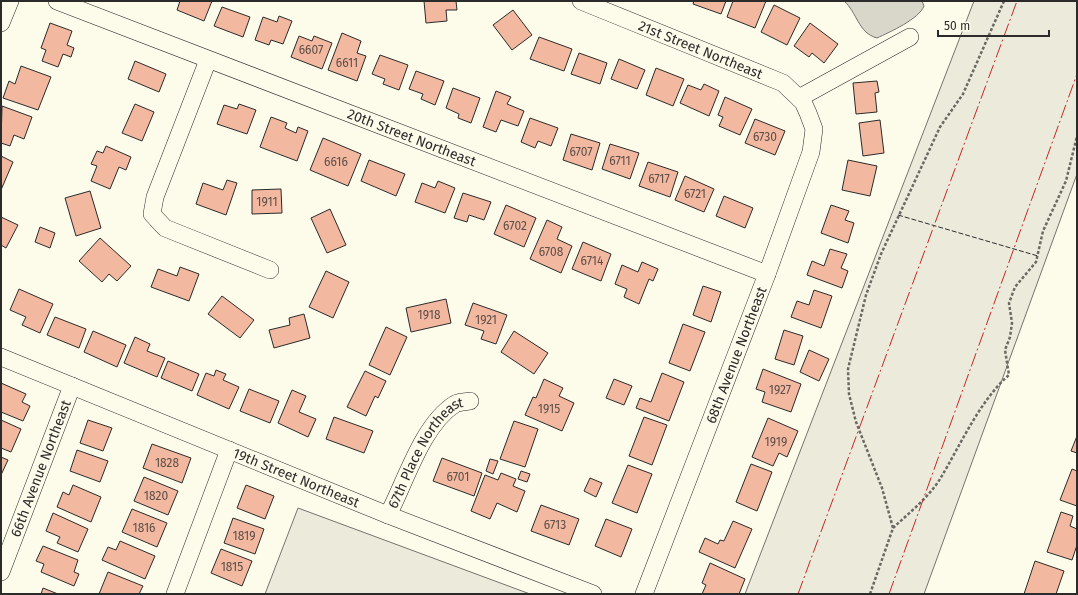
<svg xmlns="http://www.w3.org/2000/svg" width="1078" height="595" font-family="'Fira Sans',sans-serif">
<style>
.green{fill:#ecebdb;stroke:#74746e}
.water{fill:#d8d7c9;stroke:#74746e}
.building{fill:#f2b8a0;stroke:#2b2b2b}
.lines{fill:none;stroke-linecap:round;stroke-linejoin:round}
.minor-casing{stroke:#2b2b2b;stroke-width:18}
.path{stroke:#6a6964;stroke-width:2.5;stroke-dasharray:3 2;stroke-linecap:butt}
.minor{stroke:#fdfbea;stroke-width:17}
.fence{stroke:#2b2b2b;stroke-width:1;stroke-dasharray:5 2;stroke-linecap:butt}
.power{stroke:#c62828;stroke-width:1;stroke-dasharray:14 3 2 3;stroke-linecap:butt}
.labels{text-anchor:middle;stroke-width:3;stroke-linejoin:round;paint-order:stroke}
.number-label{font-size:12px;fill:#5d4e48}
.street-label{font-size:14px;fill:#2b2b2b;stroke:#fdfbea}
</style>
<rect width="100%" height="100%" fill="#fdfbea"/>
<path class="green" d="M974,1H1077V174L924,594H745Z
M298,508L530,594H265Z"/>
<path class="water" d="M844,1H922L924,6C919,19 890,32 877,38C858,33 857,12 844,1Z"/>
<path class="building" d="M180,1H212L204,21L177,10Z
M424,1H456L457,10H446L447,21L426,23Z
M694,1H726L721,14L693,4Z
M733,1H766L755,28L727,17Z
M774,5L800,18L787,45L761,32Z
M222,7L250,17L243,37L214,26Z
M513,10L532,35L512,50L493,25Z
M279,16L292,21L283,44L271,40L269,45L255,40L263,17L277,22Z
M50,23L72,31L67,45L74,48L71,57L63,54L58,67L42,61L46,50L41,48Z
M810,23L838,44L824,63L812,53L809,57L794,46Z
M342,33L361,41L357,53L366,56L357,81L328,70Z
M299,36L312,41L314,36L332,43L322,69L291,57Z
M539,37L572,49L564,71L530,59Z
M579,53L607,63L600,84L571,74Z
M380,55L408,65L399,90L383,84L385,79L372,74Z
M619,59L645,70L637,89L611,79Z
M135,61L166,74L159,92L128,79Z
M21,66L51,77L38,110L3,98L9,81L15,84Z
M656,68L684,79L673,106L646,95Z
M416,71L444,81L435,105L421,99L423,94L409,89Z
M877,81L879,92L875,93L877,112L856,114L853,83Z
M704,84L719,91L709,116L680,103L688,85L701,90Z
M453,88L480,98L471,123L458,118L459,114L446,108Z
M496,91L511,97L507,104L524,111L518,126L501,120L496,132L483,127Z
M725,97L752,109L740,135L719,126L723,117L718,115Z
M135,104L154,112L142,141L122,133Z
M239,104L256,110L247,134L217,124L224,105L237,109Z
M2,106L32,117L24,139L14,135L10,146L1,143Z
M271,117L287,123L285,128L296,133L298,127L308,131L297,161L260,147Z
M530,118L558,128L551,146L538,141L535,148L521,142Z
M755,119L785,131L775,155L745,143Z
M880,120L884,153L863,156L859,123Z
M571,134L600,143L592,170L563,160Z
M323,138L361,154L348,186L310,170Z
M610,144L639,153L630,179L602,169Z
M106,146L131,157L126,170L119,167L110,189L91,181L97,166L91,164L97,151L103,153Z
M1,156L13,162L1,190Z
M369,160L405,174L396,196L361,181Z
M848,160L877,166L870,196L842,190Z
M648,162L678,172L670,197L639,186Z
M685,176L714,189L704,212L675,200Z
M227,180L237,183L226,215L196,204L203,183L223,190Z
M438,181L455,188L445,213L415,202L422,183L435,188Z
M281,189L282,213L252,214V190Z
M90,191L101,228L76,236L65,198Z
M463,193L491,202L484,220L469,215L467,222L454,218Z
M724,196L753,208L745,228L716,216Z
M506,205L536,218L524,247L494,234Z
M831,205L849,211L845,220L854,223L848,243L821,233Z
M330,209L346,245L327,253L311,218Z
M1,217L18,225L6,248L1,245Z
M547,220L562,227L557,239L572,246L561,273L530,259Z
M40,227L55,233L50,248L35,242Z
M100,238L131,266L117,281L109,274L102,282L79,261Z
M583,242L611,254L601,281L572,269Z
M830,249L847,254L841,268L848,271L842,288L807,275L812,261L824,266Z
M642,262L658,269L653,281L649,279L639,304L624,297L627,289L615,284L622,265L638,272Z
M180,267L199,274L189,301L151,287L158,269L177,276Z
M326,271L349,282L333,318L309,307Z
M703,286L721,292L711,322L693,315Z
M19,289L53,304L40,333L22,325L26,317L10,310Z
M814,290L832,296L821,328L791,317L797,301L809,305Z
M222,296L254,320L240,338L208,314Z
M446,299L451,323L411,332L406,308Z
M473,303L507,315L496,344L481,339L484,331L465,325Z
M304,314L310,338L274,348L269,330L290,325L289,318Z
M55,317L86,329L79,348L47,335Z
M683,324L705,332L690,371L669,363Z
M386,327L407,337L390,375L369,365Z
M784,330L803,336L794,365L775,359Z
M93,331L126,345L117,367L84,352Z
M514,331L548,353L534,374L501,352Z
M135,337L150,344L147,351L165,358L157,377L124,363Z
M809,350L829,359L819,381L800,372Z
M168,361L199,374L192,391L161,378Z
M763,369L801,384L791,412L762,402L765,392L756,389Z
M216,370L226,374L223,380L239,387L229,409L197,395L206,373L214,376Z
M365,371L386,381L378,398L375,396L366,416L347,407Z
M662,373L684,382L669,421L636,408L640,398L651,402Z
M544,379L563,388L559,396L574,403L562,431L525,415L533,397L536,398Z
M614,379L632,386L624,405L606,398Z
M1,383L26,394L22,402L30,406L23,421L1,412Z
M249,389L279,401L270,423L240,411Z
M292,390L306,396L299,412L316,419L308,437L278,423Z
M334,417L373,431L364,453L326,439Z
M644,417L667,425L652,465L629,456Z
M768,418L798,431L787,457L779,453L773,466L752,457Z
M1,420L21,429L11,452L1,448Z
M88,420L112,428L103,451L80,443Z
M514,421L538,429L525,467L500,459Z
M1077,436V453L1071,451Z
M152,444L191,458L182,483L143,468Z
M77,450L108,461L100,482L70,471Z
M1,457L8,460L1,475Z
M442,458L482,473L474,496L433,481Z
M490,459L498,461L493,474L486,471Z
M751,464L772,472L757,511L736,502Z
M628,465L652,474L637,513L612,503Z
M1072,469L1077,471V506L1060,500Z
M521,471L530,474L527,482L518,479Z
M501,473L516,479L513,486L525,491L517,512L497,503L490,519L471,511L485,475L498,480Z
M144,477L178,491L168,515L134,501Z
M590,478L602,483L596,497L584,491Z
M73,485L101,497L91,522L57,507L63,492L69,495Z
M246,485L274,496L265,519L237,508Z
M541,505L579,519L569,545L531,531Z
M132,509L167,523L157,547L122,532Z
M1061,512L1073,516L1070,526L1077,529V545L1072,560L1047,552Z
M53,513L88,529L78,552L57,543L60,537L46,531Z
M233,518L264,529L255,554L224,543Z
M606,519L632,529L621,557L595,546Z
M733,521L752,529L735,568L699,552L705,538L718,544L720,540L724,541Z
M120,541L155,556L145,579L102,560L108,547L116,550Z
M43,546L78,560L74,572L79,574L74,586L41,572L44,564L36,561Z
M221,549L252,561L242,586L211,573Z
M1035,561L1064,571L1056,594H1024Z
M710,563L745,579L739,594H702L706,585L702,583Z
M108,572L143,586L139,594H99Z
M43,588L58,594H41Z"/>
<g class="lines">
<defs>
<g id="minor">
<path id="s1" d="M57,1L767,274"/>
<path id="s2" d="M581,1L783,83L803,102L808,113L814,129L811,152L767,274L644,594"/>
<path d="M1,23L10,1"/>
<path d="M208,60L155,197L152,214L165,228L270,270"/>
<path d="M799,98L910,37"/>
<path id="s3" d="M1,357L388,515L593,594"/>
<path id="s4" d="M388,515C406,481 422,425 455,404C459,402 465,402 470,401"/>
<path id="s5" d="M1,572L72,386"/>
<path d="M175,594L229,450"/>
</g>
</defs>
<use href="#minor" class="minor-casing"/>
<path class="path" d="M893,528C909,513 928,498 940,479C960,446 980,400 1009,375L1005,350L1010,337L1012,323L1009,303L1015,287L1036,262L1043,231L1066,181L1077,136
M870,594L893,528L882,488L856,422L849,394L848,369L866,295L881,254L940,127L963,94L1004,1"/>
<use href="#minor" class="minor"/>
<path class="fence" d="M898,215L1038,256"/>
<path class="power" d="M798,594L1017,1
M889,594L1077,74"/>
</g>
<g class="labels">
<g class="number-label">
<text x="311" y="54">6607</text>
<text x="347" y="67">6611</text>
<text x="765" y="141">6730</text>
<text x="581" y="156">6707</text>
<text x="620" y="165">6711</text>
<text x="336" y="166">6616</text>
<text x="659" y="183">6717</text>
<text x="695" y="198">6721</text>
<text x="267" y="206">1911</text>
<text x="515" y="230">6702</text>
<text x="551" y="256">6708</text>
<text x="592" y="265">6714</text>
<text x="429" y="319">1918</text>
<text x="486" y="324">1921</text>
<text x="780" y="394">1927</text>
<text x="549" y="413">1915</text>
<text x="776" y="446">1919</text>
<text x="167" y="467">1828</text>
<text x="458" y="481">6701</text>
<text x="156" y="500">1820</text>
<text x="555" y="529">6713</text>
<text x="144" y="532">1816</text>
<text x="244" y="540">1819</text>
<text x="232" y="571">1815</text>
</g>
<g class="street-label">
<text dy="5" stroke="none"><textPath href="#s2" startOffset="129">21st Street Northeast</textPath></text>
<text dy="5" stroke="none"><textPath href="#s1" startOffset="380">20th Street Northeast</textPath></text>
<text transform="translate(736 355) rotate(-69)" y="5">68th Avenue Northeast</text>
<text dy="5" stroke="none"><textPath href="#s4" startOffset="74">67th Place Northeast</textPath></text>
<text dy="5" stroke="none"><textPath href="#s5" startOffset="111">66th Avenue Northeast</textPath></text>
<text dy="5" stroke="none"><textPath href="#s3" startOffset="319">19th Street Northeast</textPath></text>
</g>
</g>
<rect width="1078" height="595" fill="none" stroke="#2b2b2b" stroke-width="4"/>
<path d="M938 30v6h111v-6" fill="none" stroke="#2b2b2b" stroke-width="2"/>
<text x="944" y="30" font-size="12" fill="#2b2b2b" stroke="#fdfbea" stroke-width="3" paint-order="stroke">50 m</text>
</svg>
